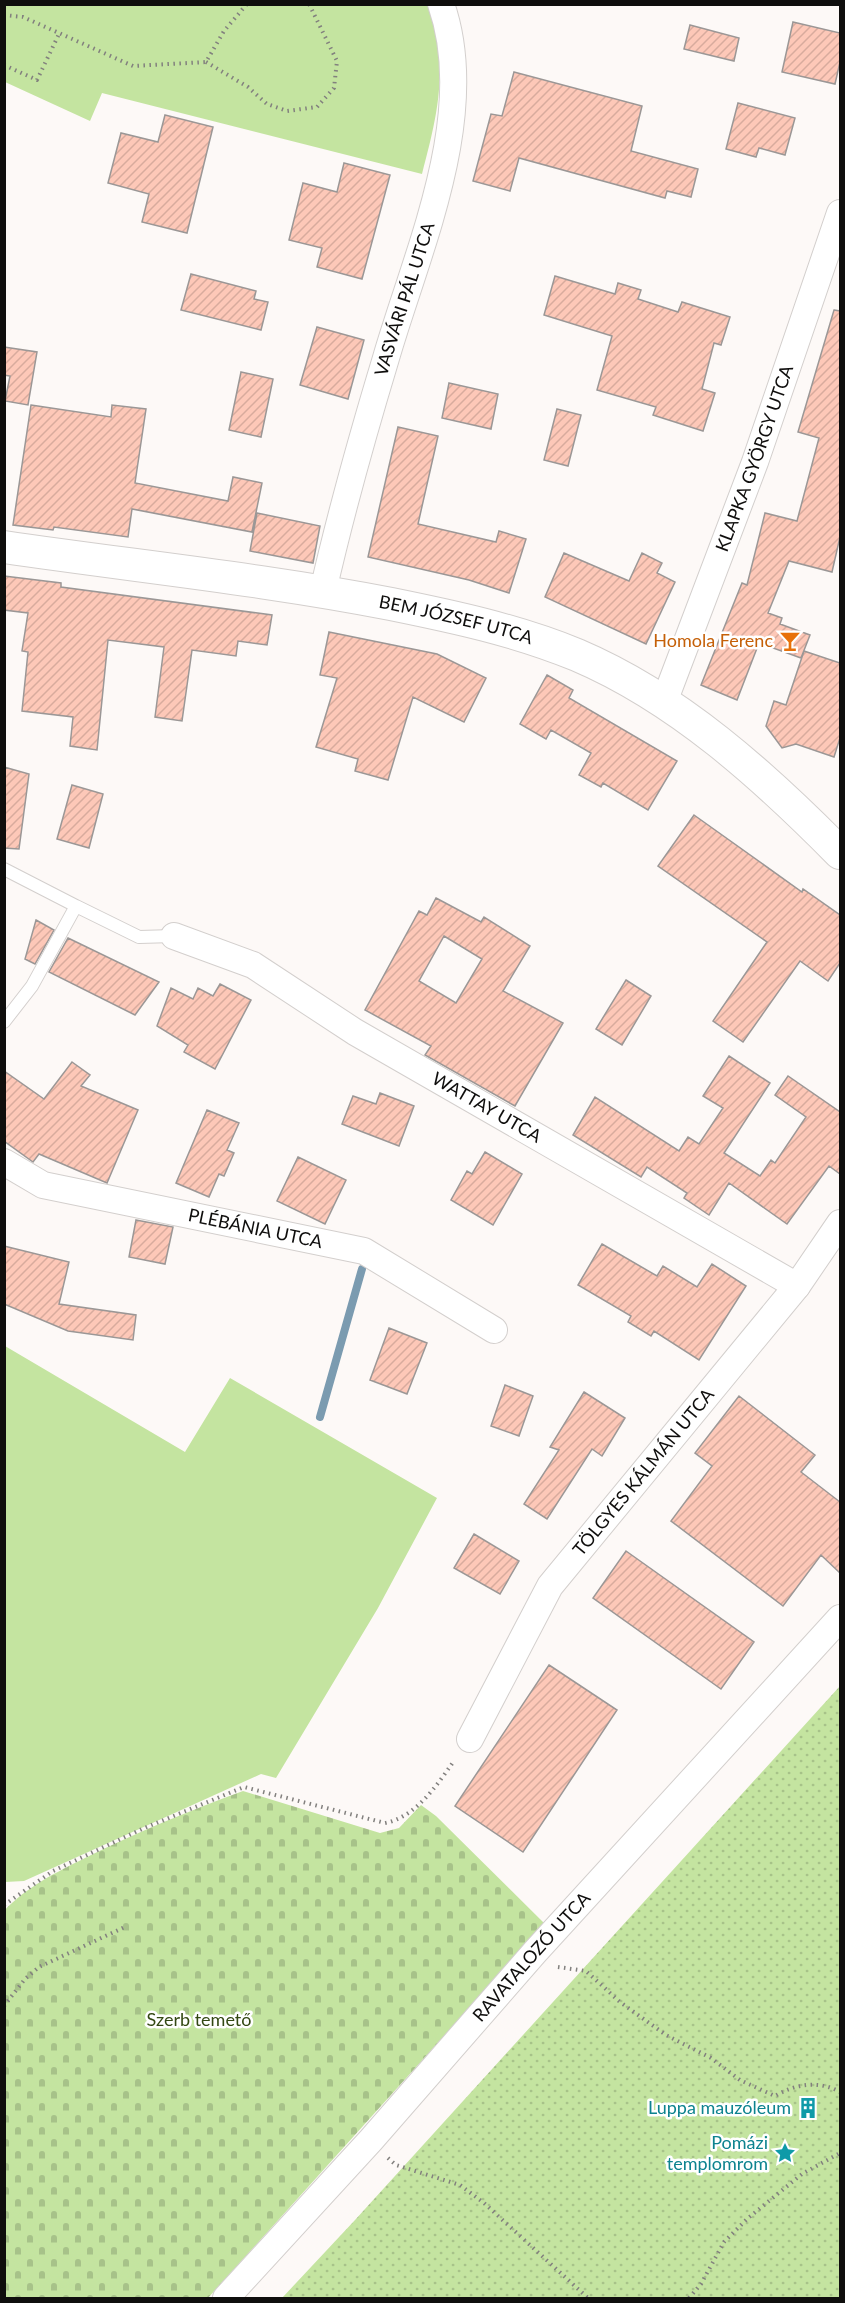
<svg xmlns="http://www.w3.org/2000/svg" width="845" height="2303" font-family="Lato,sans-serif">
<style>
.grass{fill:url(#grass-dots)}
.cemetery{fill:url(#cemetery-stones)}
.green{fill:#c4e4a0}
.lines{fill:none;stroke-linecap:round;stroke-linejoin:round}
.stream{stroke:#7b9bb0;stroke-width:8}
.building{fill:url(#building-hatch);stroke:#9b9796;stroke-width:1.5;fill-rule:evenodd}
.service-casing{stroke:#d3cfcd;stroke-width:14}
.minor-casing{stroke:#d3cfcd;stroke-width:28}
.tertiary-casing{stroke:#d3cfcd;stroke-width:34}
.path{stroke:#82807e;stroke-width:4;stroke-dasharray:1.5 4.5;stroke-linecap:butt}
.service{stroke:#fff;stroke-width:12}
.minor{stroke:#fff;stroke-width:26}
.tertiary{stroke:#fff;stroke-width:32}
.labels{text-anchor:middle;stroke-width:5;stroke-linejoin:round;paint-order:stroke}
.street-label{font-size:18px;fill:#0f0e0d;stroke:#fff}
.food-label{font-size:18px;fill:#c56008;stroke:#fff;text-anchor:end}
.park-label{font-size:18px;fill:#334813;stroke:#fff}
.culture-label{font-size:18px;fill:#0d838f;stroke:#fff;text-anchor:end}
</style>
<defs>
<pattern id="grass-dots" width="8" height="8" patternUnits="userSpaceOnUse" patternTransform="scale(1.5)"><rect width="8" height="8" fill="#c4e4a0"/><path d="M2 2h.1M6 6h.1" fill="none" stroke="#a7c289" stroke-width="1.8" stroke-linecap="round"/></pattern>
<pattern id="cemetery-stones" width="16" height="16" patternUnits="userSpaceOnUse" patternTransform="scale(1.5)"><rect width="16" height="16" fill="#c4e4a0"/><path d="M2 7V4a2 2 0 0 1 4 0v3zM10 15v-3a2 2 0 0 1 4 0v3z" fill="#a7c289"/></pattern>
<pattern id="building-hatch" width="6" height="6" patternUnits="userSpaceOnUse" patternTransform="scale(1.5)"><rect width="6" height="6" fill="#fdc8b8"/><path d="M-1 1l2-2M0 6l6-6M5 7l2-2" fill="none" stroke="#d8ab9d"/></pattern>
</defs>
<rect width="100%" height="100%" fill="#fdf9f7"/>
<path class="grass" d="M840,1686V2298H282L355,2220Z"/>
<path class="cemetery" d="M243,1791L380,1833L399,1828L421,1805L436,1816L545,1924L208,2298H5L4,1911C26,1887 57,1872 85,1858C137,1832 189,1811 243,1791Z"/>
<path class="green" d="M429,4C448,71 439,109 422,174L102,93L90,121L5,82V5Z
M5,1346L185,1452L230,1378L437,1498L378,1608L276,1778L261,1774L24,1881L5,1882Z"/>
<g class="lines">
<path class="stream" d="M320,1417L362,1269"/>
</g>
<path class="building" d="M793,22L840,33V62L835,84L782,72Z
M690,25L739,38L734,61L684,49Z
M514,72L642,106L631,151L698,169L691,197L667,191L665,198L519,158L510,191L473,181L491,114L502,116Z
M738,103L795,118L785,155L759,148L756,157L726,149Z
M165,115L213,127L187,233L142,222L149,194L108,183L121,133L158,142Z
M344,163L390,175L362,279L317,267L322,248L289,240L303,183L337,192Z
M191,274L256,291L254,299L268,302L261,330L181,310Z
M555,276L615,294L618,283L641,290L638,299L678,312L682,302L730,317L721,345L714,343L702,389L715,393L703,431L653,415L656,407L597,390L612,336L544,315Z
M834,310L840,311V537L832,572L789,561L768,613L782,618L780,624L810,635L801,658L759,643L737,700L701,685L742,583L747,585L765,513L797,521L819,438L798,432Z
M317,327L364,340L348,399L300,385Z
M4,347L37,352L28,405L5,401L10,376L4,375Z
M241,372L273,379L261,437L229,430Z
M449,383L498,394L491,429L442,418Z
M31,405L111,417L112,405L146,409L135,483L228,501L233,477L262,483L252,532L132,509L128,537L54,527L53,530L13,525Z
M557,409L581,415L568,466L544,460Z
M398,427L438,436L418,524L496,542L499,531L526,539L509,593L469,580L368,557Z
M257,513L320,526L313,563L250,551Z
M564,553L629,581L642,553L662,563L657,573L675,582L646,644L545,597Z
M4,576L61,583V587L272,615L267,645L238,641L236,656L192,650L182,721L155,717L164,647L108,640L97,750L70,746L73,717L22,711L28,652L22,651L28,613L4,610Z
M329,632L437,654L486,678L464,722L413,697L388,780L355,771L358,759L316,747L337,678L320,675Z
M804,651L840,663V738L834,757L796,744L782,748L766,726L774,701L786,705Z
M547,675L573,690L569,698L677,761L648,810L603,783L601,787L579,775L591,753L551,730L546,739L520,724Z
M4,767L29,774L19,849L4,848Z
M72,785L103,794L89,848L57,839Z
M694,815L802,892L803,889L840,915V963L828,981L800,961L743,1042L713,1021L767,942L658,866Z
M436,898L481,922L484,917L530,946L503,991L563,1023L515,1106L425,1055L431,1046L365,1010L419,911L427,915ZM444,936L482,959L456,1003L419,981Z
M36,920L54,930L35,964L25,959Z
M68,938L159,982L135,1015L49,972Z
M626,980L651,996L622,1045L596,1029Z
M220,984L251,1000L215,1069L184,1052L188,1045L157,1026L171,988L193,999L198,988L213,996Z
M729,1056L770,1083L724,1153L760,1176L771,1160L775,1163L806,1117L775,1095L788,1076L840,1112V1174L829,1166L787,1224L729,1183L709,1215L684,1198L687,1193L647,1167L641,1177L573,1135L595,1097L679,1151L688,1137L699,1144L723,1108L703,1096Z
M72,1062L90,1075L81,1086L138,1110L107,1183L39,1154L33,1162L4,1141V1071L44,1099Z
M380,1093L414,1106L399,1146L342,1124L353,1096L376,1104Z
M207,1110L239,1123L227,1150L234,1153L224,1176L219,1174L209,1197L176,1183Z
M485,1152L522,1174L493,1225L451,1200L467,1171L472,1174Z
M298,1157L346,1180L325,1224L277,1201Z
M136,1220L173,1227L165,1264L129,1257Z
M602,1244L657,1276L663,1266L697,1287L712,1264L746,1286L699,1360L654,1331L651,1336L628,1322L631,1316L578,1285Z
M4,1246L69,1262L59,1304L136,1315L133,1340L68,1331L4,1304Z
M389,1328L427,1343L407,1394L370,1380Z
M505,1385L533,1396L519,1436L491,1426Z
M584,1392L625,1418L602,1456L592,1449L547,1519L524,1504L559,1450L550,1447Z
M739,1396L815,1455L801,1472L840,1502V1573L821,1555L783,1606L671,1521L712,1466L695,1453Z
M474,1534L519,1561L500,1594L454,1568Z
M626,1551L754,1642L721,1689L593,1598Z
M549,1665L617,1710L523,1852L455,1806Z"/>
<g class="lines">
<defs>
<path id="service" d="M4,869L76,906
M4,1022L32,986L76,906L139,937L174,936"/>
<g id="minor">
<path id="s1" d="M323,591C341,512 363,434 386,358C417,251 480,115 441,4"/>
<path id="s2" d="M664,702L755,462L840,213"/>
<path id="s3" d="M174,936L253,965L355,1032L797,1286"/>
<path id="s4" d="M4,1162L43,1185L364,1251L494,1330"/>
<path id="s5" d="M470,1739L550,1586L797,1286L840,1223"/>
<path id="s6" d="M226,2298L371,2140L535,1952L840,1618"/>
</g>
<g id="tertiary">
<path id="s7" d="M4,547C133,566 263,579 391,604C455,617 516,630 577,655C678,698 764,776 840,853"/>
</g>
</defs>
<use href="#service" class="service-casing"/>
<use href="#minor" class="minor-casing"/>
<use href="#tertiary" class="tertiary-casing"/>
<path class="path" d="M4,15L23,17L133,66L206,62L224,31L247,4
M206,62L248,87L267,104L287,111L317,107L334,88L337,61L309,4
M4,65L37,80L59,34
M4,1905L53,1871L142,1829L244,1787L385,1823C416,1817 437,1785 454,1761
M558,1967L586,1971L620,2002L666,2035L711,2058L740,2080L775,2096C795,2084 819,2080 840,2092
M4,2006L25,1979L39,1967L127,1926
M388,2158L396,2165L460,2185L484,2203L588,2298
M689,2298L701,2284L724,2242L747,2219L802,2174L840,2153"/>
<use href="#service" class="service"/>
<use href="#minor" class="minor"/>
<use href="#tertiary" class="tertiary"/>
</g>
<defs>
<symbol id="bar-bare" viewBox="-9 -9 18 18"><path d="M-6-5H6L.8 .8V4.5H3.5V6h-7V4.5H-.8V.8Z" fill="#e8710a" stroke="#fff" stroke-width="2.5" paint-order="stroke"/></symbol>
<symbol id="building-bare" viewBox="-9 -9 18 18"><path d="M-4-6H4V6H1V3H-1V6H-4ZM-2.5-4.3h1.7v1.8h-1.7ZM.8-4.3h1.7v1.8H.8ZM-2.5-1h1.7V.8h-1.7ZM.8-1h1.7V.8H.8Z" fill="#0f9aa8" stroke="#fff" stroke-width="2.5" paint-order="stroke"/></symbol>
<symbol id="sight-bare" viewBox="-9 -9 18 18"><path d="M0-6L1.8-2.2L6-1.7L2.9 1.2L3.7 5.4L0 3.3L-3.7 5.4L-2.9 1.2L-6-1.7L-1.8-2.2Z" fill="#0f9aa8" stroke="#fff" stroke-width="2.5" paint-order="stroke"/></symbol>
</defs>
<g fill-rule="evenodd">
<use href="#bar-bare" x="775" y="626" width="30" height="30"/>
<use href="#building-bare" x="793" y="2093" width="30" height="30"/>
<use href="#sight-bare" x="770" y="2138" width="30" height="30"/>
</g>
<g class="labels">
<g class="street-label">
<text dy="6" stroke="none"><textPath href="#s1" startOffset="303">VASVÁRI PÁL UTCA</textPath></text>
<text dy="6" stroke="none"><textPath href="#s2" startOffset="260">KLAPKA GYÖRGY UTCA</textPath></text>
<text dy="6" stroke="none"><textPath href="#s7" startOffset="458">BEM JÓZSEF UTCA</textPath></text>
<text dy="6" stroke="none"><textPath href="#s3" startOffset="358">WATTAY UTCA</textPath></text>
<text dy="6" stroke="none"><textPath href="#s4" startOffset="262">PLÉBÁNIA UTCA</textPath></text>
<text dy="6" stroke="none"><textPath href="#s5" startOffset="320">TÖLGYES KÁLMÁN UTCA</textPath></text>
<text dy="6" stroke="none"><textPath href="#s6" startOffset="458">RAVATALOZÓ UTCA</textPath></text>
</g>
<g class="food-label">
<text x="773" y="647">Homola Ferenc</text>
</g>
<g class="park-label">
<text x="199" y="2026">Szerb temető</text>
</g>
<g class="culture-label">
<text x="791" y="2114">Luppa mauzóleum</text>
<text x="768" y="2149">Pomázi<tspan x="768" dy="21">templomrom</tspan></text>
</g>
</g>
<rect width="845" height="2303" fill="none" stroke="#0f0e0d" stroke-width="12"/>
</svg>
